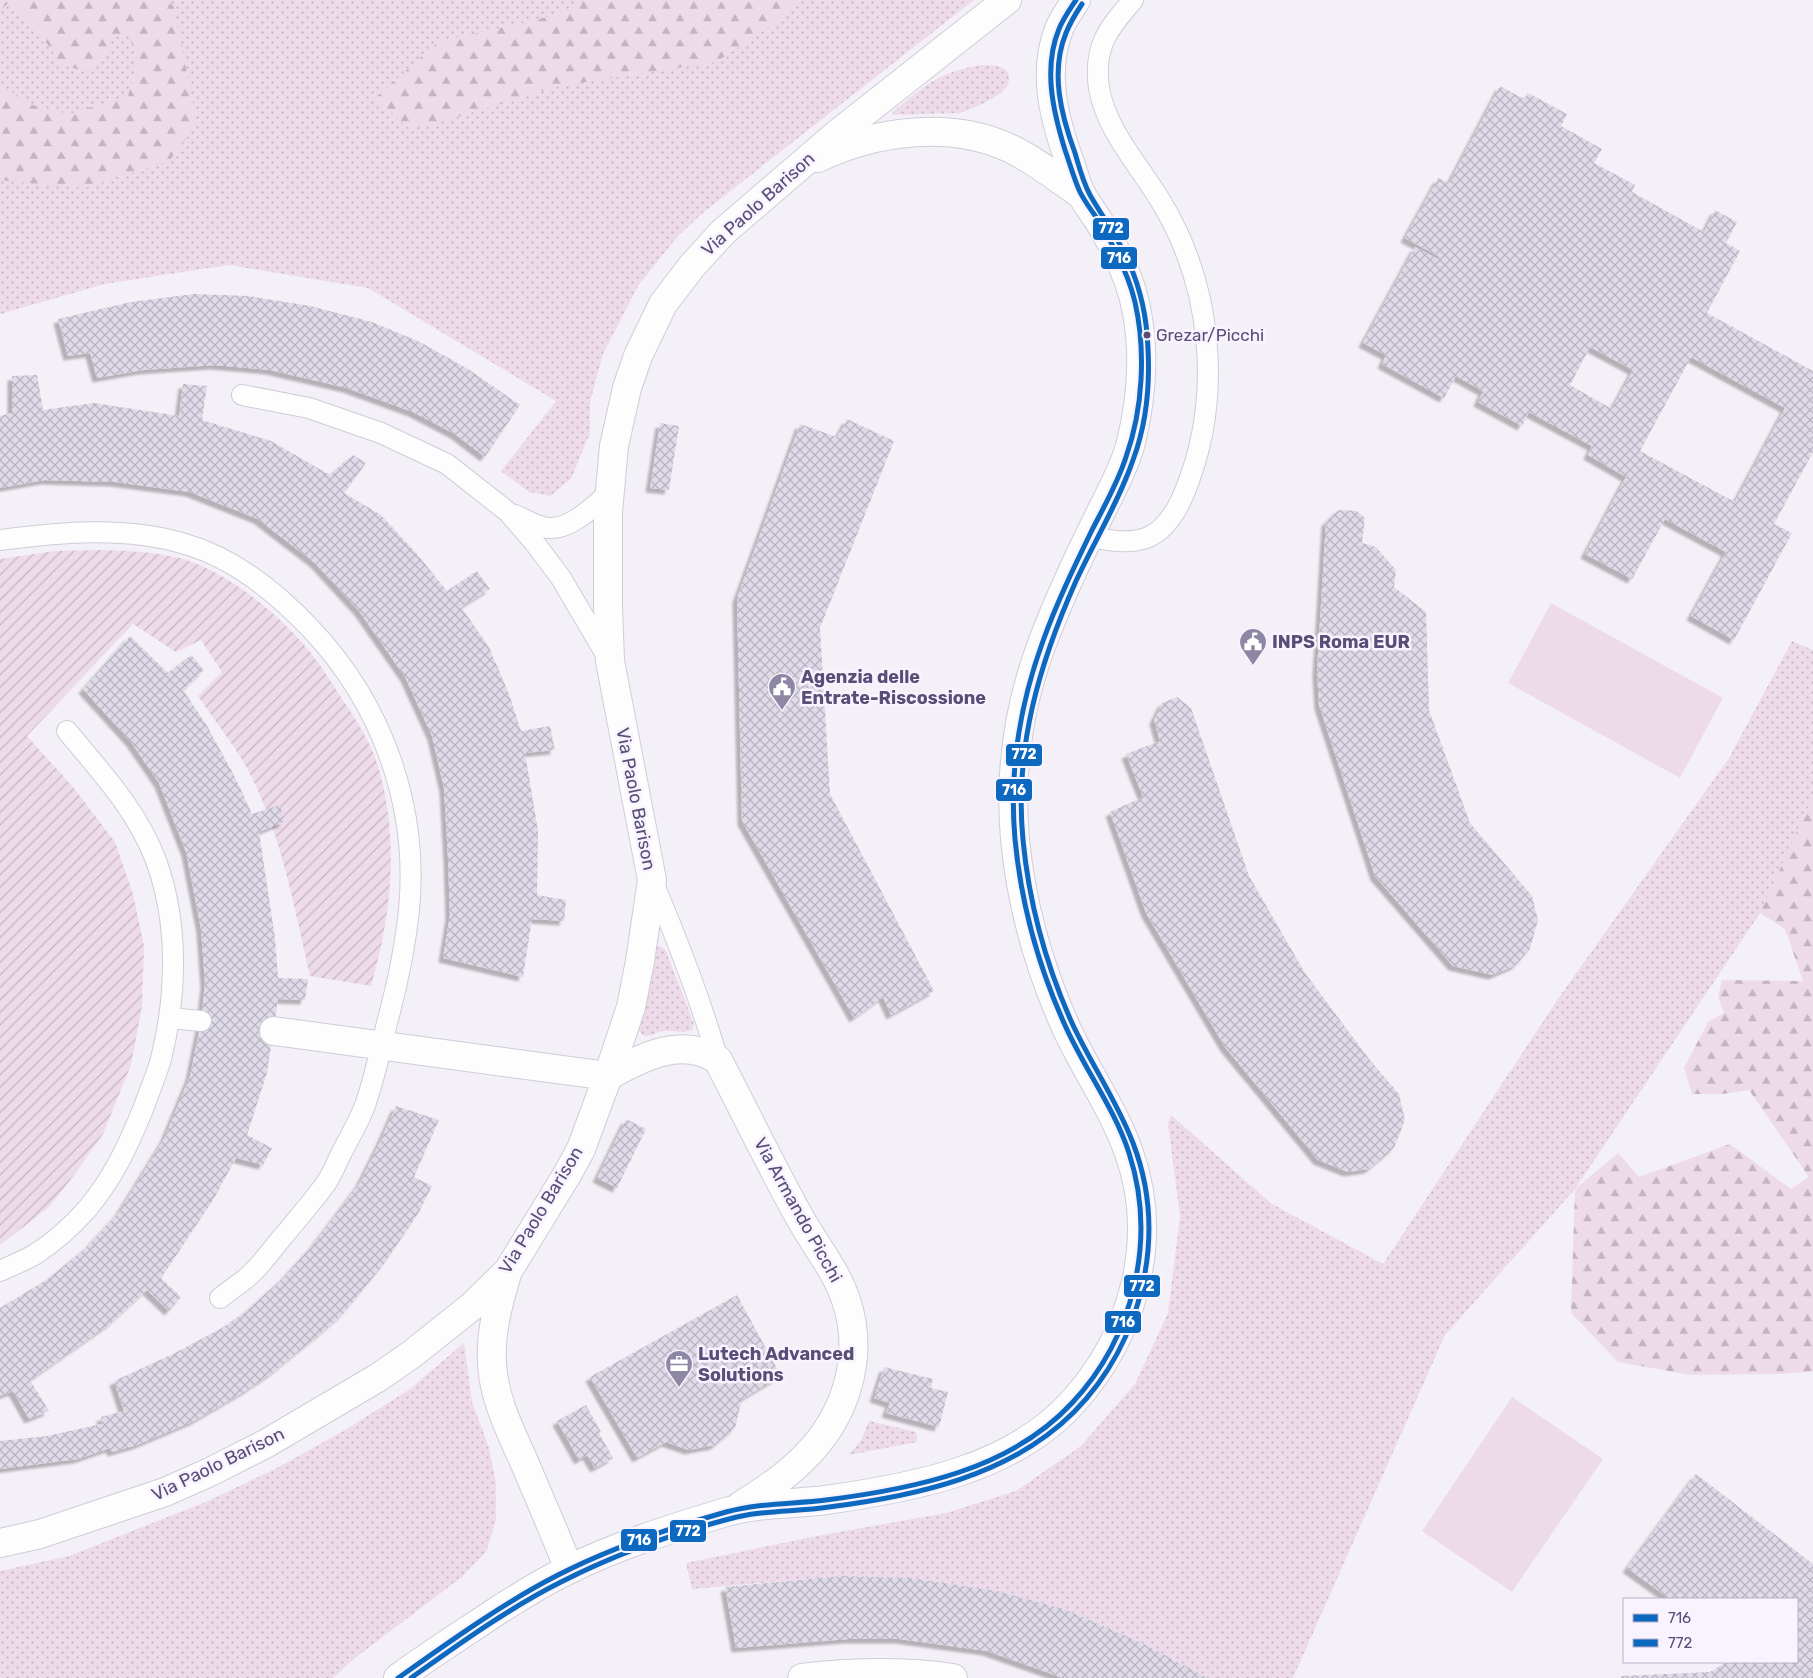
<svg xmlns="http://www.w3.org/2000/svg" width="1813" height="1678" font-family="Rubik,sans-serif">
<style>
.grass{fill:url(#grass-dots)}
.forest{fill:url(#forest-firs)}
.garden{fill:url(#garden-furrows)}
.pitch{fill:#eedbe9}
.building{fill:url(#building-cross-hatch);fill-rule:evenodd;filter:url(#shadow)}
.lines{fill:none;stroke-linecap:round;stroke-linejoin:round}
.lane-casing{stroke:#cfccd8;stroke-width:22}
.street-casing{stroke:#cfccd8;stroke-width:30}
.lane{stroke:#fdfdfe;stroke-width:20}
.street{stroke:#fdfdfe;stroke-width:28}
.bus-1-casing{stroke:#f8f3fe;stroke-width:9}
.bus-2-casing{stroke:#f8f3fe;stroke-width:9}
.bus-1{stroke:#0c69bf;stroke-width:5}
.bus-2{stroke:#0c69bf;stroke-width:5}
.bus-dot{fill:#574f77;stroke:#f8f3fe;stroke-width:2}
.labels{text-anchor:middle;stroke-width:5;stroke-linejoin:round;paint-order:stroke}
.bus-label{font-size:17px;fill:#574f77;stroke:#f8f3fe;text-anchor:start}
.street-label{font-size:18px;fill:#574f77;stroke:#f8f3fe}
.poi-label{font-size:18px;font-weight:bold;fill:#574f77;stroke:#f8f3fe;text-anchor:start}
.line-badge{stroke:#f8f3fe;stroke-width:2}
.badge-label{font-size:14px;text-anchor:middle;font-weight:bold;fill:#fff}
</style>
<defs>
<pattern id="grass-dots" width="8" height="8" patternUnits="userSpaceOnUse" patternTransform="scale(1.25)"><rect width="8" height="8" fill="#eedbe9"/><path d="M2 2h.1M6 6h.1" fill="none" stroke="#c4b4c2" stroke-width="1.8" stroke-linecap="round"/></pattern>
<pattern id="forest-firs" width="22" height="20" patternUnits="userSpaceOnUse" patternTransform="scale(1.25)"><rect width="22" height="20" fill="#eedbe9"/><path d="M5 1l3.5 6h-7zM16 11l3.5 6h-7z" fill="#c4b4c2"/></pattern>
<pattern id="garden-furrows" width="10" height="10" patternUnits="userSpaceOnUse" patternTransform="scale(1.25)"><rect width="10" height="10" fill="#eedbe9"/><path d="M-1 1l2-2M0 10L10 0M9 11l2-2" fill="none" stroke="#c4b4c2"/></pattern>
<pattern id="building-cross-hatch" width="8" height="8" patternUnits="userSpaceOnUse" patternTransform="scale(1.25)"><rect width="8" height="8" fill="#dedae7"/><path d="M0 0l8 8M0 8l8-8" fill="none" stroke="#b7b3c0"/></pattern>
<filter id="shadow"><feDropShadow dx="-4.5" dy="4.5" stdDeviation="1" flood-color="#0004"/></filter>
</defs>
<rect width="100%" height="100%" fill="#f4f0f8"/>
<path class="grass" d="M0,0H974L705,211L677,237L638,286L603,354L590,402V433L571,479L550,496L529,492L501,471L556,401L368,288L229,265L105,284L0,314Z
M980,65C991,65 1009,64 1009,79C1009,84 1006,88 1002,92C992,100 971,110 959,113L893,115V112C924,86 939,72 980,65Z
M1792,641L1813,650V807L1760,913L1575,1189L1445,1335L1293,1678H1208L1142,1643L1064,1609L997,1591L911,1578L843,1576L692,1589L686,1563L817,1536L946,1513L1016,1491L1081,1446L1135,1384L1168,1313L1180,1216L1168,1123L1171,1115L1272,1204L1383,1264L1560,996L1729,758Z
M658,946L662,947L666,951L694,1024L692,1030C683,1034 672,1030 663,1031C657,1032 652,1036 647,1036C642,1036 640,1032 637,1028L655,950Z
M464,1343L472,1402L489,1448L496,1484V1520L486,1552L463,1576L355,1658L333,1678H0V1571L69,1556L208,1501L275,1469L347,1429L410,1389Z
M869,1421L916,1432L917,1442L849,1455L861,1440Z"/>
<path class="forest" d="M0,0H167L174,7L197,124L169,161L85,188L7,181L0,179V85L33,105L69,114L128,96L138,61L128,33L111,39L106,58L87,72L62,65L36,28L10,2L0,10Z
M588,0H796L780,20L716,62L559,86L412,131L375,98L438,42L552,16Z
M1813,796V1371L1783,1374L1691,1375L1618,1362L1571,1313L1575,1189L1618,1153L1639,1177L1730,1144L1791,1189L1809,1177L1749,1090L1723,1094H1692L1684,1068L1708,1022L1724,1013L1718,997L1722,980L1803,981L1785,929L1760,913Z"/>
<path class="garden" d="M104,550C130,551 157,552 183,559C228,572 281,616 310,652C322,667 332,683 342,699C358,722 373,746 380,773C399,844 391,917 371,986L310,976C294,907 282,836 249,772C236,747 214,720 198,696L222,672L201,640L176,652L133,624L27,736L73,787L115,842L133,894L144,946L142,1006L131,1065L103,1134L75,1174L49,1207L0,1245V559L55,551Z"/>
<path class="pitch" d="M1551,603L1723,698L1680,778L1508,683Z
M1512,1397L1603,1459L1512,1592L1422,1531Z"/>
<path class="building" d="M1500,86L1524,99L1528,93L1567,114L1561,126L1602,149L1594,163L1635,185L1632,192L1704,232L1715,210L1737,222L1726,243L1740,251L1707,313L1813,371V452L1774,524L1792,533L1734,640L1691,616L1726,552L1665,519L1632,579L1585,554L1626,477L1588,455L1592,446L1529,412L1522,426L1478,402L1483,391L1456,376L1444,398L1382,364L1386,355L1363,343L1415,247L1438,259L1440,257L1405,238L1438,178L1449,183ZM1590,347L1633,370L1612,409L1570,385ZM1691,357L1785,408L1735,502L1640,451Z
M194,294L248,296L310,306L372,322L420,342L468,369L520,405L485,457L455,434L413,412L347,388L270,370L215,365L143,370L97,378L90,353L68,356L58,319L131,302Z
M37,375L43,410L94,403L179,416L183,384L207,386L202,420L271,441L330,475L353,455L366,463L344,493L381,515L417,554L447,591L477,571L490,589L461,607L489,647L509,694L521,731L550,726L555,750L525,753L538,831L537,895L566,900L564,921L532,919L523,977L443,958L450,915L448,857L444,788L432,736L405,677L359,611L315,563L258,519L190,492L115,482L45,480L0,488V416L12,413V376Z
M847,419L894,441L820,628L830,794L934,991L891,1015L883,997L854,1018L742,821L737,598L800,424L837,437Z
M660,423L679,426L669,490L650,488Z
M1338,510L1357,511L1365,518L1362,543L1376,547L1396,570L1394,587L1426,612L1429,710L1470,823L1532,896L1538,920L1530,949L1516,965L1493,975L1453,966L1375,876L1319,705L1317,672L1326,522Z
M130,636L168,673L191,655L204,670L183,690L206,724L236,779L252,814L280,805L284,822L259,832L275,938L278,978L308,979L305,1000L278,999L267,1073L247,1135L272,1148L263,1165L236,1158L213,1200L161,1278L181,1297L169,1311L147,1290L110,1324L30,1380L49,1411L29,1419L13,1391L0,1396V1308L48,1279L88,1246L119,1212L164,1139L190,1076L201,1021L205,983L201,929L186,852L159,783L131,742L83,689Z
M1177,697L1191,708L1249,876L1305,973L1369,1059L1399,1094L1405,1120L1394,1148L1369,1169L1348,1172L1318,1160L1225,1047L1146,913L1110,812L1143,797L1126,754L1160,741L1154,720L1162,703Z
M396,1106L439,1120L414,1177L432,1186L418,1214L384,1264L343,1314L320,1334L272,1373L247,1390L194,1421L137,1445L112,1452L110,1448L78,1459L0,1469V1441L47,1436L102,1424L101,1417L124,1411L114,1381L173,1354L222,1328L244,1313L282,1279L314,1244L359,1184L379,1144Z
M626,1119L646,1129L617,1188L597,1178Z
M737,1295L781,1376L742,1399L735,1428L715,1445L689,1450L666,1442L637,1458L590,1377Z
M884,1367L933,1379L931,1388L948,1392L939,1427L886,1413L890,1403L874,1398Z
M586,1405L601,1432L599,1433L613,1458L595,1468L587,1455L579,1460L557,1421Z
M1696,1474L1813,1564V1678H1621V1676L1710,1672L1727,1662H1797V1599H1670L1627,1568Z
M842,1576L911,1578L997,1591L1064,1609L1142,1643L1208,1678H1063L987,1651L899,1639H848L736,1648L725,1587Z"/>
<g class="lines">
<defs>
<path id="lane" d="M242,395L309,408L381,433L447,464L508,512L534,542L561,578L608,658
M515,515C524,519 534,525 543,527C567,534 594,506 610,492
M1089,536C1139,549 1165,541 1185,491C1223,398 1213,286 1160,200C1139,165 1106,130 1099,88C1093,47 1108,29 1133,0
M0,540C61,532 126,526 185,544C234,558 276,592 311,629C382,704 419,806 409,910C405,949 397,986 387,1023C380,1051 374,1081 364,1108C358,1123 349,1138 342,1152C336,1163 332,1176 324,1186C312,1202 299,1217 286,1233C275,1245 266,1259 254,1271C245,1281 231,1289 220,1298
M652,880C677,939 700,998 718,1060
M169,1018L201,1021
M0,1271C11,1266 23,1261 34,1255C53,1243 73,1225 88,1208C113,1178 129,1144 143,1109C149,1093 156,1076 161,1059C177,994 179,921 155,858C136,809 100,771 67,731"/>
<path id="street" d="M818,158C875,131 948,121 1007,147C1034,159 1058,179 1082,195
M274,1031L608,1076C642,1057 682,1036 718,1060C745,1112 771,1166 800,1218C815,1245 836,1270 846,1300C865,1357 846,1417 803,1459C784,1478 762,1492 740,1506
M507,1274C498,1304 490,1333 492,1364C494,1400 511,1432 525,1464C540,1499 555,1534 569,1569
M0,1543L40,1534L165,1492L210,1472L267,1443L379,1377L412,1354L471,1307L508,1271L568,1173L581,1149L608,1076L631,1007L640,961L652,880L610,661L608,606V512L614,446L627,388L638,356L663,304L692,266L723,232L837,134L1007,0
M398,1678C431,1654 466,1632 500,1609C523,1595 544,1581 568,1570C618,1545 673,1528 726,1512C758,1503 794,1504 826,1500C911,1488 1011,1470 1072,1403C1133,1336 1160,1240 1129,1153C1113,1107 1083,1067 1064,1023C1038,964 1021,903 1015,839C1009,772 1019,704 1043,641C1059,599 1078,558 1098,518C1109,495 1123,471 1130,446C1141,403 1145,357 1137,313C1132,284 1119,255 1104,230C1097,217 1087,205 1080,192C1076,182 1073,171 1069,160C1054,118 1042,73 1059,29C1063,19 1070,10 1076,0
M802,1678C852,1672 903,1671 953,1678"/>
</defs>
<use href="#lane" class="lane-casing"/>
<use href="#street" class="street-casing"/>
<use href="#lane" class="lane"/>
<use href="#street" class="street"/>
<defs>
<path id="bus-1" d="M398,1678C449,1642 503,1603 558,1575C611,1548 669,1528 726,1512C759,1503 793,1504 826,1500C913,1489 1010,1470 1072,1403C1134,1337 1157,1239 1129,1153C1114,1107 1083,1067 1064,1023C1038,965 1021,902 1015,839C1009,772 1020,704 1043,641C1057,602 1075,565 1093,528C1105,505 1118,482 1126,457C1143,409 1146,351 1135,302C1128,273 1114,246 1098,220C1092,211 1085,202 1080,192C1074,179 1070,164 1065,150C1053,111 1043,68 1059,29C1063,19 1070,9 1076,0"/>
<path id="bus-2" d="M411,1678C459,1644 509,1608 561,1582C614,1555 672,1534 729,1519C761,1510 795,1512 829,1507C916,1496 1010,1476 1074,1412C1143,1342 1168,1234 1133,1143C1117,1101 1091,1064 1072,1023C1046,965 1029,903 1023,840C1014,749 1039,664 1076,581C1095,540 1119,501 1133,460C1146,425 1150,386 1148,349C1147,319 1141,290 1129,263C1119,238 1103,218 1090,195C1083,182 1079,167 1075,153C1061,115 1050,72 1066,33C1070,23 1076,13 1082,4"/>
</defs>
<use href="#bus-1" class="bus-1-casing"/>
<use href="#bus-2" class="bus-2-casing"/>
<use href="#bus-1" class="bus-1"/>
<use href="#bus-2" class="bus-2"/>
</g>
<defs>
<symbol id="civic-pin" viewBox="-11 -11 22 30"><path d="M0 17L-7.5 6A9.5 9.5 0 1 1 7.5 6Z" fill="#8e87a4" stroke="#f8f3fe"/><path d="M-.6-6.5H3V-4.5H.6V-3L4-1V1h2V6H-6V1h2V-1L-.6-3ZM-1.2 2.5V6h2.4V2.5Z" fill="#fff"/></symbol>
<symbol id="office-pin" viewBox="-11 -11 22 30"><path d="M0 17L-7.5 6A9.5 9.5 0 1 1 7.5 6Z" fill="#8e87a4" stroke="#f8f3fe"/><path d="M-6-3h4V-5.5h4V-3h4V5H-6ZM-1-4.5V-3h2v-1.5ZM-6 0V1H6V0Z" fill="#fff"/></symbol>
</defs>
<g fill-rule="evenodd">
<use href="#civic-pin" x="1237" y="626" width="32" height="43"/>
<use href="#civic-pin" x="766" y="671" width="32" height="43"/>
<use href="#office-pin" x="663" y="1348" width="32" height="43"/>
</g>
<circle class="bus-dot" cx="1147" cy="335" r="4.5"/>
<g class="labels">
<g class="bus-label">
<text x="1156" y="341">Grezar/Picchi</text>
</g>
<g class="street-label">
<text transform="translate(758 204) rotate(-42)" y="6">Via Paolo Barison</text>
<text transform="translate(636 799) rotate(79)" y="6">Via Paolo Barison</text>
<text transform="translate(541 1210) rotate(-59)" y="6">Via Paolo Barison</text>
<text transform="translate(798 1210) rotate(61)" y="6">Via Armando Picchi</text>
<text transform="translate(218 1464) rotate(-26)" y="6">Via Paolo Barison</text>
</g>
<g class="poi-label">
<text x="1272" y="648">INPS Roma EUR</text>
<text x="801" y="683">Agenzia delle<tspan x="801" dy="21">Entrate-Riscossione</tspan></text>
<text x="698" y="1360">Lutech Advanced<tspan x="698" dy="21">Solutions</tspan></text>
</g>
</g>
<g class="line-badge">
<rect x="1092" y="217" width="38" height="24" rx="5" fill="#0c69bf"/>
<rect x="1100" y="246" width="38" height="24" rx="5" fill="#0c69bf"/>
<rect x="1005" y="743" width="38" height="24" rx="5" fill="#0c69bf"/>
<rect x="995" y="778" width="38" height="24" rx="5" fill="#0c69bf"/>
<rect x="1123" y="1274" width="38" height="24" rx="5" fill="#0c69bf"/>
<rect x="1104" y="1310" width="38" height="24" rx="5" fill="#0c69bf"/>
<rect x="669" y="1519" width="38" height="24" rx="5" fill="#0c69bf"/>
<rect x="620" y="1528" width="38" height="24" rx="5" fill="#0c69bf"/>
</g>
<g class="badge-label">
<text x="1111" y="233">772</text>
<text x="1119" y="263">716</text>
<text x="1024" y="759">772</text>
<text x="1014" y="795">716</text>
<text x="1142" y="1291">772</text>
<text x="1123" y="1327">716</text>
<text x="688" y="1536">772</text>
<text x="639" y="1545">716</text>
</g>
<rect x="1623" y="1598" width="175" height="65" fill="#f8f3fe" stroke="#b8b1c8"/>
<rect x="1633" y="1614" width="25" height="8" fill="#0c69bf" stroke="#b8b1c8"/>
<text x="1668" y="1623" font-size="15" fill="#574f77">716</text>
<rect x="1633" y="1639" width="25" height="8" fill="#0c69bf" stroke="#b8b1c8"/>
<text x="1668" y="1648" font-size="15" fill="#574f77">772</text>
</svg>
